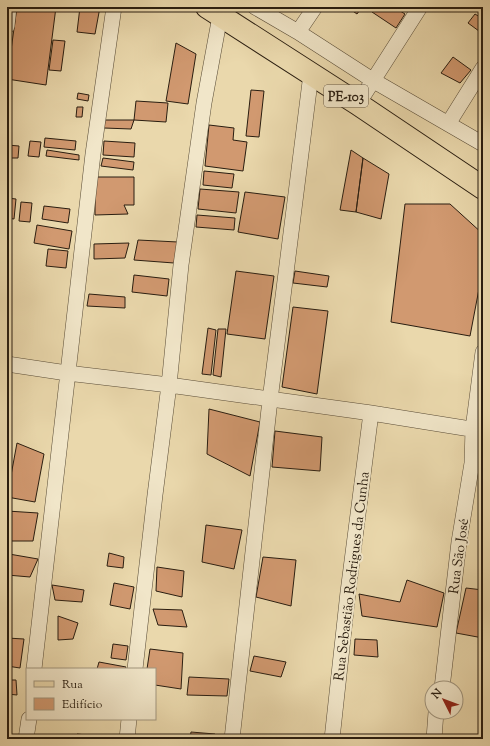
<svg xmlns="http://www.w3.org/2000/svg" width="490" height="746" font-family="'Sorts Mill Goudy',serif">
<style>
.building{fill:#d19970;stroke:#291d10}
.lines{fill:none;stroke-linecap:round;stroke-linejoin:round}
.street-casing{stroke:#594c37;stroke-width:16}
.primary-casing{stroke:#291d10;stroke-width:24}
.street{stroke:#f1e6c9;stroke-width:15}
.primary{stroke:#ead8ac;stroke-width:22}
.labels{text-anchor:middle;stroke-width:4;stroke-linejoin:round;paint-order:stroke}
.shield{fill:#f1e6c9;stroke:#655948;stroke-width:1}
.shield-label{font-size:13px;font-weight:bold;fill:#291d10}
.street-label{font-size:14px;fill:#291d10;stroke:#f1e6c9}
</style>
<rect width="100%" height="100%" fill="#ead8ac"/>
<filter id="stains"><feTurbulence type="fractalNoise" baseFrequency=".005" numOctaves="4"/><feColorMatrix values="0 0 0 0 .2 0 0 0 0 .09 0 0 0 0 .02 0 0 0 .5 -.17"/></filter>
<radialGradient id="worn" r=".72"><stop offset=".6" stop-color="#630" stop-opacity="0"/><stop offset="1" stop-color="#630" stop-opacity=".3"/></radialGradient>
<path class="building" d="M17,7H56L46,85L7,79Z
M80,7H100L95,34L77,32Z
M347,7H362L357,14Z
M375,7H394L405,14L396,28L372,12Z
M475,14L483,19V34L468,23Z
M53,40L65,41L61,71L49,70Z
M176,43L196,54L188,104L166,101Z
M453,57L471,70L460,83L441,73Z
M251,90L264,91L259,137L246,136Z
M78,93L89,95L88,101L77,99Z
M136,101L168,103L166,122L134,120Z
M77,107H83L82,117H76Z
M105,120H134L131,129L104,128Z
M209,125L234,128L233,140L247,142L243,171L205,166Z
M45,138L76,141L75,150L44,147Z
M30,141L41,142L39,157L28,156Z
M104,141L135,143L134,157L103,155Z
M7,145L19,146L18,158H7Z
M47,150L79,155V160L46,156Z
M351,150L363,158L356,212L340,210Z
M103,158L134,162L133,170L101,166Z
M363,158L389,174L381,219L356,212Z
M204,171L234,174L232,188L203,185Z
M95,177H134V205H124L128,214L95,215Z
M200,189L239,192L236,213L198,209Z
M245,192L285,197L278,239L238,232Z
M7,198L16,199L14,219L7,218Z
M21,202L32,203L30,222L19,221Z
M405,204H450L483,234V268L470,336L391,322Z
M44,206L70,209L68,223L42,219Z
M197,215L235,218L234,230L196,227Z
M37,225L72,231L69,249L34,243Z
M138,240L178,242L174,263L134,260Z
M129,243L125,258L94,259V244Z
M48,249L68,251L66,268L46,266Z
M236,271L274,276L265,339L227,334Z
M295,271L329,276L327,287L293,283Z
M134,275L169,279L167,296L132,292Z
M89,294L125,297V308L87,306Z
M293,307L328,311L317,394L282,387Z
M208,328L216,330L211,375L202,374Z
M218,329H226L221,377L213,375Z
M209,409L260,422L250,476L207,454Z
M275,431L322,437L320,471L272,467Z
M17,443L44,454L35,502L7,497Z
M7,511L38,513L33,541H7Z
M206,525L242,530L234,569L202,562Z
M109,553L124,557L123,568L107,566Z
M9,554L38,559L30,577L7,575V558Z
M263,557L296,560L291,606L256,597Z
M157,567L184,571L182,597L156,591Z
M407,580L444,593L437,627L362,616L359,594L400,602Z
M114,583L134,587L130,609L110,605Z
M52,585L84,590L82,602L55,600Z
M466,588L483,590V638L456,633Z
M153,609L182,610L187,627L158,625Z
M58,616L78,623L73,639L58,640Z
M7,638L24,639L20,668L7,666Z
M355,639L377,640L378,657L354,655Z
M113,644L128,646L126,660L111,658Z
M150,649L183,653L181,689L155,685V669H147Z
M254,656L286,662L281,677L250,671Z
M99,662L126,667L125,669H97Z
M189,677L229,679L227,696L187,695Z
M7,680H16L17,695L7,694Z
M191,732L215,734L214,739H190Z
M77,734L106,737V739H76Z"/>
<g class="lines">
<defs>
<path id="street" d="M255,7L298,32L374,81L483,144
M7,26L9,7
M298,32L315,7
M358,104L420,7
M448,124L483,68
M7,364L67,373L169,385L371,413L483,431
M34,669L93,154L114,7
M135,669L155,495L169,385L181,265L204,103L220,16
M442,688L459,542L472,463L473,429L483,352
M26,739L29,719
M127,739L129,719
M232,739L270,400L311,74
M332,739L348,592L371,413
M434,739L436,712"/>
<path id="primary" d="M207,7L358,104L483,188"/>
</defs>
<use href="#street" class="street-casing"/>
<use href="#primary" class="primary-casing"/>
<use href="#street" class="street"/>
<use href="#primary" class="primary"/>
</g>
<g class="labels">
<rect class="shield" x="324" y="85" width="44" height="22" rx="3"/>
<g class="shield-label">
<text x="346" y="101">PE-103</text>
</g>
<g class="street-label">
<text transform="translate(458 556) rotate(-82)" y="5">Rua São José</text>
<text transform="translate(351 576) rotate(-83)" y="5">Rua Sebastião Rodrigues da Cunha</text>
</g>
</g>
<rect width="490" height="746" fill="none" stroke="#ead8ac" stroke-width="24"/>
<rect x="8" y="8" width="474" height="730" fill="none" stroke="#291d10" stroke-width="2"/>
<rect x="12" y="12" width="466" height="722" fill="none" stroke="#291d10"/>
<rect x="26" y="668" width="130" height="52" fill="#f1e6c9" stroke="#a1967f"/>
<rect x="34" y="681" width="20" height="6" fill="#ead8ac" stroke="#a1967f"/>
<text x="62" y="688" font-size="12" fill="#291d10">Rua</text>
<rect x="34" y="698" width="20" height="12" fill="#d19970" stroke="#a1967f"/>
<text x="62" y="708" font-size="12" fill="#291d10">Edifício</text>
<g transform="translate(444 700) rotate(312)"><circle r="19" fill="#f1e6c9" stroke="#a1967f"/>
<path d="M0-3L7 15L0 10L-7 15Z" fill="#8f2418"/>
<text y="-6" font-size="11" font-weight="bold" text-anchor="middle" fill="#291d10">N</text>
</g>
<rect width="100%" height="100%" filter="url(#stains)"/>
<rect width="100%" height="100%" fill="url(#worn)"/>
</svg>
